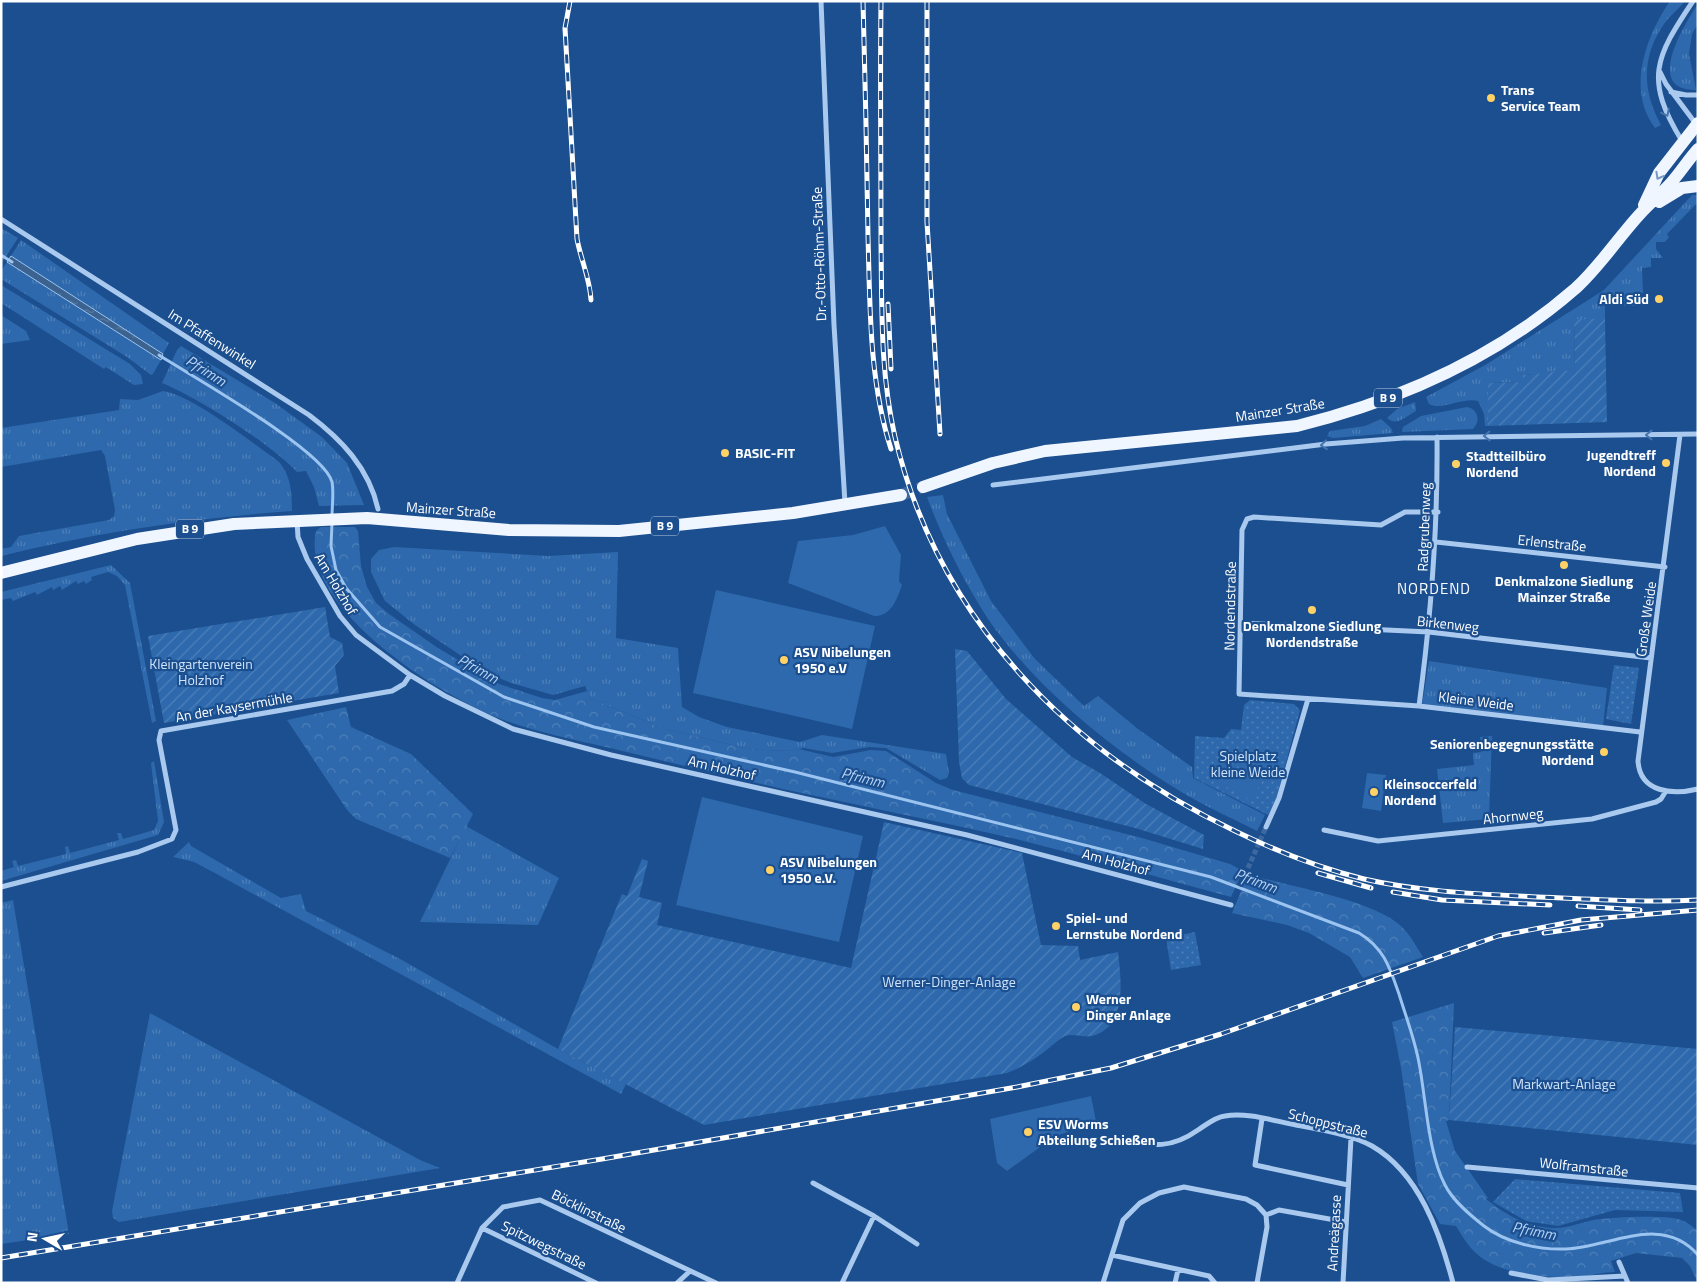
<svg xmlns="http://www.w3.org/2000/svg" width="1699" height="1284" font-family="'Titillium Web',sans-serif">
<style>
.grass{fill:url(#grass-tufts)}
.forest{fill:url(#forest-crowns)}
.park{fill:url(#park-dots)}
.garden{fill:url(#garden-furrows)}
.pitch{fill:#2e69ad}
.water{fill:url(#water-ripples);stroke:#9cc4f0}
.lines{fill:none;stroke-linecap:round;stroke-linejoin:round}
.stream{stroke:#9cc4f0;stroke-width:3}
.street-tunnel{stroke:#3d69a0;stroke-width:5;stroke-dasharray:5 2.5;stroke-linecap:butt}
.primary-tunnel{stroke:#3d69a0;stroke-width:12;stroke-dasharray:12 6;stroke-linecap:butt}
.street{stroke:#a9c9ee;stroke-width:5}
.primary{stroke:#f0f6ff;stroke-width:12}
.rail-casing{stroke:#fff;stroke-width:5}
.rail{stroke:#1b4f8f;stroke-width:3;stroke-dasharray:9;stroke-linecap:butt}
.oneway{stroke:#4674ac}
.oneway2{stroke:#7b9ac1}
.poi-dot{fill:#ffd166;stroke:#1b4f8f;stroke-width:2}
.labels{text-anchor:middle;stroke-width:4.5;stroke-linejoin:round;paint-order:stroke}
.shield{fill:#1b4f8f;stroke:#bbcadd;stroke-width:1}
.shield-label{font-size:12px;font-weight:bold;fill:#fff}
.poi-label{font-size:14px;font-weight:bold;fill:#fff;stroke:#1b4f8f;text-anchor:start}
.street-label{font-size:14px;fill:#fff;stroke:#1b4f8f}
.park-label{font-size:14px;fill:#cfe3fa;stroke:#1b4f8f}
.water-label{font-size:15px;font-style:italic;fill:#b5d3f5;stroke:#1b4f8f}
.neighbourhood-label{font-size:15px;letter-spacing:1px;fill:#fff;stroke:#1b4f8f}
</style>
<defs>
<pattern id="grass-tufts" width="24" height="20" patternUnits="userSpaceOnUse" patternTransform="scale(1.25)"><rect width="24" height="20" fill="#2e69ad"/><path d="M3 7l-1-3M5 7V3M7 7l1-3M15 17l-1-3M17 17v-4M19 17l1-3" fill="none" stroke="#4d80b9"/></pattern>
<pattern id="forest-crowns" width="20" height="18" patternUnits="userSpaceOnUse" patternTransform="scale(1.25)"><rect width="20" height="18" fill="#2e69ad"/><path d="M2 6a3 3 0 1 1 6 0M12 15a3 3 0 1 1 6 0" fill="none" stroke="#4d80b9"/></pattern>
<pattern id="park-dots" width="8" height="8" patternUnits="userSpaceOnUse" patternTransform="scale(1.25)"><rect width="8" height="8" fill="#2e69ad"/><path d="M2 2h.1M6 6h.1" fill="none" stroke="#4d80b9" stroke-width="1.8" stroke-linecap="round"/></pattern>
<pattern id="garden-furrows" width="10" height="10" patternUnits="userSpaceOnUse" patternTransform="scale(1.25)"><rect width="10" height="10" fill="#2e69ad"/><path d="M-1 1l2-2M0 10L10 0M9 11l2-2" fill="none" stroke="#4d80b9"/></pattern>
<pattern id="water-ripples" width="26" height="14" patternUnits="userSpaceOnUse" patternTransform="scale(1.25)"><rect width="26" height="14" fill="#3c6290"/><path d="M2 4q2-2 4 0t4 0M15 11q2-2 4 0t4 0" fill="none" stroke="#597aa1"/></pattern>
</defs>
<rect width="100%" height="100%" fill="#1b4f8f"/>
<path class="grass" d="M1670,1H1685C1678,10 1668,17 1662,27C1641,59 1643,93 1661,125L1655,128C1626,90 1646,36 1670,1Z
M1698,4V24L1692,34L1689,54L1696,90C1643,91 1685,23 1698,4Z
M1692,195H1698V202L1667,234L1669,237L1665,242H1656V249L1663,258H1651V267L1642,268L1643,293H1635V306L1605,305V319H1574L1575,371L1524,375L1523,382L1488,383V426H1485L1484,414L1478,401C1462,397 1442,411 1429,404L1426,397L1487,364L1604,290Z
M1,228L18,238L1,264Z
M21,240L169,343L163,354L11,256Z
M7,262L161,360L153,374L151,375L127,357L1,279V271Z
M1,285L130,364L141,375L143,384L134,385L106,367L104,369L1,303Z
M1,315L26,331L30,340L1,344Z
M181,346L275,403L322,437L347,463L364,505L319,506L314,487L306,471L297,472C268,442 200,399 162,383L177,350Z
M163,391C192,395 251,442 278,461C291,475 292,492 292,511C194,518 97,532 1,556V549L11,547L19,536L109,520L114,516L115,510L105,456L101,450L1,467V428L119,410L120,399L138,400Z
M1415,402L1416,411C1406,416 1397,427 1387,418L1397,409Z
M1467,407C1478,409 1481,421 1473,429L1402,432L1403,427L1421,416Z
M1381,419L1391,428L1393,433L1333,438L1327,436L1330,431L1365,426Z
M943,495L947,514L991,601L1035,659L1084,706L1098,696L1138,729L1192,767L1193,778L1265,815L1257,831C1232,818 1206,807 1183,793C1112,750 1035,687 988,619C963,580 943,540 927,497Z
M394,547L548,556L618,552L616,638L678,648L682,707L699,717L727,727L800,742L822,735L946,754L949,773L947,778L940,780L886,748L869,747L832,753L804,748L789,751L748,749L662,728L590,698L585,686L553,695L511,683L487,673L415,625L385,601L371,572V559L379,550Z
M111,565L130,583L156,721L152,723L125,585L117,576L108,572L91,577L92,580L86,584L84,581L78,584L76,581L62,590L60,586L53,590L52,587L37,595L35,592L13,601L11,598L1,600V592Z
M1429,661L1607,688L1603,727L1422,705Z
M1492,736L1489,819L1443,823L1437,769L1474,765L1473,753L1481,752L1480,737Z
M154,761L164,822L158,835L1,881V871L14,867L12,861L16,860L18,866L66,854L65,847L68,846L70,853L119,840L117,833H121L123,839L154,830L158,821L151,763Z
M466,826L559,878L538,925L420,922Z
M189,842L191,846L281,898L301,894L306,911L402,960L558,1049L626,1084L621,1094L213,872L194,862L173,857Z
M13,900L69,1234L1,1244V903Z
M150,1013L420,1160L440,1168L119,1222L113,1218L112,1211Z"/>
<path class="forest" d="M321,527H355L358,531L361,566L367,587L376,603L389,614L438,648L499,684L542,698L555,700L587,691L590,698L662,728L748,749L789,751L799,749L833,757L871,750L886,751L936,783L953,790L1142,838L1230,864L1243,871L1231,897C1160,878 1088,857 1016,839C937,821 857,805 778,788C721,775 664,761 606,747C571,739 535,732 501,719C441,696 299,608 316,531Z
M346,707L351,727L411,754L473,814L450,858L356,819L347,810L287,720Z
M1248,874C1289,887 1371,899 1401,926C1410,934 1416,946 1423,957L1363,978L1350,957L1309,933L1287,925L1232,913Z
M1454,1003L1449,1120L1446,1121L1455,1151L1488,1198L1486,1199C1506,1215 1525,1226 1552,1228C1566,1229 1579,1223 1593,1220C1611,1217 1661,1215 1678,1219C1686,1221 1692,1226 1698,1231V1283L1690,1266L1682,1258L1636,1253L1611,1261L1615,1272C1604,1272 1594,1275 1584,1276C1553,1279 1501,1276 1477,1254C1468,1246 1462,1236 1456,1226L1440,1224L1418,1184L1401,1068L1392,1022Z"/>
<path class="park" d="M1614,665L1639,668L1631,724L1606,719Z
M1250,700L1294,704L1300,710L1276,800L1268,815L1194,778L1195,736L1224,738L1231,729L1241,730L1244,705Z
M1195,932L1201,965L1171,970L1166,938Z
M1515,1179L1680,1193L1683,1212L1615,1210L1558,1226L1526,1221L1493,1202Z"/>
<path class="garden" d="M1574,319H1605L1607,422L1488,426V383L1523,382V375L1575,370Z
M325,607L330,637L342,643L344,655L335,666L339,693L164,723L148,636Z
M955,649L967,651L1006,699L1072,757L1100,773L1146,804L1204,835L1203,849L1135,828L969,785L962,778L959,762Z
M884,822L1022,853L1041,945L1078,946L1080,960L1118,952C1121,978 1128,1027 1092,1036C1083,1038 1074,1033 1065,1036C1057,1040 1051,1047 1044,1052C1032,1061 1020,1068 1007,1073L704,1125L558,1049L622,894L627,896L642,859L648,861L639,897L662,903L657,925L851,968Z
M1455,1027L1698,1049V1145L1449,1120Z"/>
<path class="pitch" d="M885,526L901,555L899,581L902,585C897,599 891,617 874,616L788,583L798,541L853,535Z
M716,590L875,626L852,729L693,693Z
M1227,762L1262,781L1251,800L1217,782Z
M1367,773L1386,775L1381,811L1362,808Z
M702,797L863,836L839,942L676,905Z
M1091,1096L1096,1121L1054,1137L1007,1171L997,1163L990,1119Z"/>
<path class="water" d="M11,256L163,354L161,360L7,262Z"/>
<g class="lines">
<path class="stream" d="M1,255L12,262
M159,355C191,376 324,450 332,482C334,492 332,506 332,517
M332,523L331,546L336,570L346,588L380,627L504,697L594,727L795,772L1211,877L1359,933C1384,948 1390,968 1399,994C1406,1017 1415,1040 1419,1063C1426,1099 1428,1153 1445,1185C1453,1201 1470,1215 1484,1226C1506,1243 1539,1250 1566,1249C1610,1247 1662,1213 1698,1255"/>
<path class="street-tunnel" d="M1248,868L1266,827"/>
<path class="primary-tunnel" d="M901,495L923,487"/>
<path class="street" d="M821,1L834,325L845,503
M1660,72L1666,84L1696,124
M1671,92L1686,95H1698
M1682,141C1644,79 1655,58 1693,1
M1,219L309,415C341,439 369,468 378,509
M1680,435L1638,761C1640,793 1673,795 1698,789
M993,485L1326,444L1403,438L1698,434
M1438,512H1405L1381,525L1254,517L1247,519L1242,530L1239,694L1419,706L1640,732
M297,521L298,537L307,559L340,616L356,635L410,675L445,696L513,729L611,755L967,835L1231,905
M1436,542L1665,567
M1241,623L1429,632L1651,658
M1419,706C1431,616 1438,528 1437,437
M1266,827L1279,798L1308,699
M1324,830L1378,841L1592,819L1656,802L1661,799L1666,791
M1,887L138,852L172,839L176,830L159,740L161,731L392,691L404,684L410,675
M1262,1119L1255,1165L1348,1185
M1123,1140C1154,1146 1171,1149 1198,1130C1206,1125 1215,1117 1225,1116C1247,1112 1274,1121 1296,1125C1318,1129 1353,1135 1372,1146C1419,1173 1440,1233 1453,1283
M1467,1167L1698,1188
M813,1183L874,1216L917,1244
M482,1228L596,1283
M1112,1255L1209,1276L1215,1283
M1619,1262L1628,1283
M1511,1273L1548,1280L1625,1276
M457,1283L482,1228L503,1207L540,1200L716,1283
M677,1283L689,1272
M842,1283L874,1216
M1103,1283L1123,1220L1140,1203L1159,1193L1184,1187L1246,1199L1257,1205L1266,1215L1279,1210L1346,1222
M1175,1283L1178,1270
M1257,1283L1267,1227L1266,1215
M1343,1283L1351,1138"/>
<path class="primary" d="M1659,202L1682,188L1698,186
M1644,205L1659,173L1698,123
M923,487L993,463L1045,451L1297,426C1398,401 1497,357 1576,288C1600,266 1618,238 1640,214C1650,203 1661,194 1670,184C1680,173 1688,160 1698,149
M1,573L137,539L234,524L367,518L509,530L619,531L793,513L901,495"/>
<defs>
<path id="rail" d="M570,1L565,28L577,239C581,260 590,279 591,300
M863,1C865,79 867,158 868,236C870,306 869,381 891,449
M881,1C880,81 881,161 881,242C882,308 880,372 895,437C938,619 1069,752 1235,831C1276,851 1319,868 1364,879C1421,892 1479,894 1538,897C1591,899 1644,903 1698,900
M927,1V222L940,434
M888,304L891,369
M1318,873L1371,888
M1393,892L1442,900L1550,905
M1578,906L1640,910
M1544,933L1601,925
M1,1258L602,1159L1017,1087L1111,1068L1221,1034L1498,936L1581,920L1698,910"/>
</defs>
<use href="#rail" class="rail-casing"/>
<use href="#rail" class="rail"/>
</g>
<defs><path id="oneway-chevron" d="M-2-3.5L2.5 0L-2 3.5" fill="none" stroke-width="1.6" stroke-linecap="round" stroke-linejoin="round" transform="scale(1.25)"/></defs>
<g class="oneway">
<use href="#oneway-chevron" transform="translate(1666 113) rotate(64)"/>
<use href="#oneway-chevron" transform="translate(1649 435) rotate(180)"/>
<use href="#oneway-chevron" transform="translate(1487 436) rotate(179)"/>
<use href="#oneway-chevron" transform="translate(1324 445) rotate(174)"/>
</g>
<use class="oneway2" href="#oneway-chevron" transform="translate(1659 176) rotate(119)"/>
<g class="poi-dot">
<circle cx="1491" cy="98" r="5"/>
<circle cx="1659" cy="299" r="5"/>
<circle cx="725" cy="453" r="5"/>
<circle cx="1666" cy="463" r="5"/>
<circle cx="1456" cy="464" r="5"/>
<circle cx="1564" cy="565" r="5"/>
<circle cx="1312" cy="610" r="5"/>
<circle cx="784" cy="660" r="5"/>
<circle cx="1604" cy="752" r="5"/>
<circle cx="1374" cy="792" r="5"/>
<circle cx="770" cy="870" r="5"/>
<circle cx="1056" cy="926" r="5"/>
<circle cx="1076" cy="1007" r="5"/>
<circle cx="1028" cy="1132" r="5"/>
</g>
<g class="labels">
<g class="shield">
<rect x="1374" y="388.5" width="28" height="19" rx="4"/>
<rect x="651" y="516.5" width="28" height="19" rx="4"/>
<rect x="176" y="519.5" width="28" height="19" rx="4"/>
</g>
<g class="shield-label">
<text x="1388" y="402">B 9</text>
<text x="665" y="530">B 9</text>
<text x="190" y="533">B 9</text>
</g>
<g class="poi-label">
<text x="1501" y="95">Trans<tspan x="1501" dy="16">Service Team</tspan></text>
<text x="1649" y="304" text-anchor="end">Aldi Süd</text>
<text x="735" y="458">BASIC-FIT</text>
<text x="1656" y="460" text-anchor="end">Jugendtreff<tspan x="1656" dy="16">Nordend</tspan></text>
<text x="1466" y="461">Stadtteilbüro<tspan x="1466" dy="16">Nordend</tspan></text>
<text x="1564" y="586" text-anchor="middle">Denkmalzone Siedlung<tspan x="1564" dy="16">Mainzer Straße</tspan></text>
<text x="1312" y="631" text-anchor="middle">Denkmalzone Siedlung<tspan x="1312" dy="16">Nordendstraße</tspan></text>
<text x="794" y="657">ASV Nibelungen<tspan x="794" dy="16">1950 e.V</tspan></text>
<text x="1594" y="749" text-anchor="end">Seniorenbegegnungsstätte<tspan x="1594" dy="16">Nordend</tspan></text>
<text x="1384" y="789">Kleinsoccerfeld<tspan x="1384" dy="16">Nordend</tspan></text>
<text x="780" y="867">ASV Nibelungen<tspan x="780" dy="16">1950 e.V.</tspan></text>
<text x="1066" y="923">Spiel- und<tspan x="1066" dy="16">Lernstube Nordend</tspan></text>
<text x="1086" y="1004">Werner<tspan x="1086" dy="16">Dinger Anlage</tspan></text>
<text x="1038" y="1129">ESV Worms<tspan x="1038" dy="16">Abteilung Schießen</tspan></text>
</g>
<g class="street-label">
<text transform="translate(819 254) rotate(-92)" y="5">Dr.-Otto-Röhm-Straße</text>
<text transform="translate(212 339) rotate(32)" y="5">Im Pfaffenwinkel</text>
<text transform="translate(1280 410) rotate(-9)" y="5">Mainzer Straße</text>
<text transform="translate(451 510) rotate(4)" y="5">Mainzer Straße</text>
<text transform="translate(1424 527) rotate(-88)" y="5">Radgrubenweg</text>
<text transform="translate(1552 543) rotate(6)" y="5">Erlenstraße</text>
<text transform="translate(336 584) rotate(59)" y="5">Am Holzhof</text>
<text transform="translate(1230 606) rotate(-89)" y="5">Nordendstraße</text>
<text transform="translate(1646 619) rotate(-82)" y="5">Große Weide</text>
<text transform="translate(1448 624) rotate(6)" y="5">Birkenweg</text>
<text transform="translate(1476 701) rotate(7)" y="5">Kleine Weide</text>
<text transform="translate(234 707) rotate(-10)" y="5">An der Kaysermühle</text>
<text transform="translate(722 768) rotate(13)" y="5">Am Holzhof</text>
<text transform="translate(1513 816) rotate(-6)" y="5">Ahornweg</text>
<text transform="translate(1116 862) rotate(15)" y="5">Am Holzhof</text>
<text transform="translate(1328 1123) rotate(14)" y="5">Schoppstraße</text>
<text transform="translate(1584 1167) rotate(6)" y="5">Wolframstraße</text>
<text transform="translate(589 1211) rotate(26)" y="5">Böcklinstraße</text>
<text transform="translate(1334 1233) rotate(-87)" y="5">Andreägasse</text>
<text transform="translate(544 1245) rotate(26)" y="5">Spitzwegstraße</text>
</g>
<g class="park-label">
<text x="201" y="669">Kleingartenverein<tspan x="201" dy="16">Holzhof</tspan></text>
<text x="1248" y="761">Spielplatz<tspan x="1248" dy="16">kleine Weide</tspan></text>
<text x="949" y="987">Werner-Dinger-Anlage</text>
<text x="1564" y="1089">Markwart-Anlage</text>
</g>
<g class="water-label">
<text transform="translate(206 371) rotate(32)" y="5">Pfrimm</text>
<text transform="translate(478 669) rotate(29)" y="5">Pfrimm</text>
<text transform="translate(863 778) rotate(14)" y="5">Pfrimm</text>
<text transform="translate(1256 881) rotate(21)" y="5">Pfrimm</text>
<text transform="translate(1534 1231) rotate(11)" y="5">Pfrimm</text>
</g>
<g class="neighbourhood-label">
<text x="1434" y="594">NORDEND</text>
</g>
</g>
<rect width="1699" height="1284" fill="none" stroke="#ffffff" stroke-width="5"/>
<g transform="translate(45 1239) rotate(279)" stroke="#1b4f8f" stroke-width="4" paint-order="stroke">
<path d="M0-4L9 19L0 12L-9 19Z" fill="#ffffff"/>
<text y="-8" font-size="14" font-weight="bold" text-anchor="middle" fill="#ffffff">N</text>
</g>
</svg>
